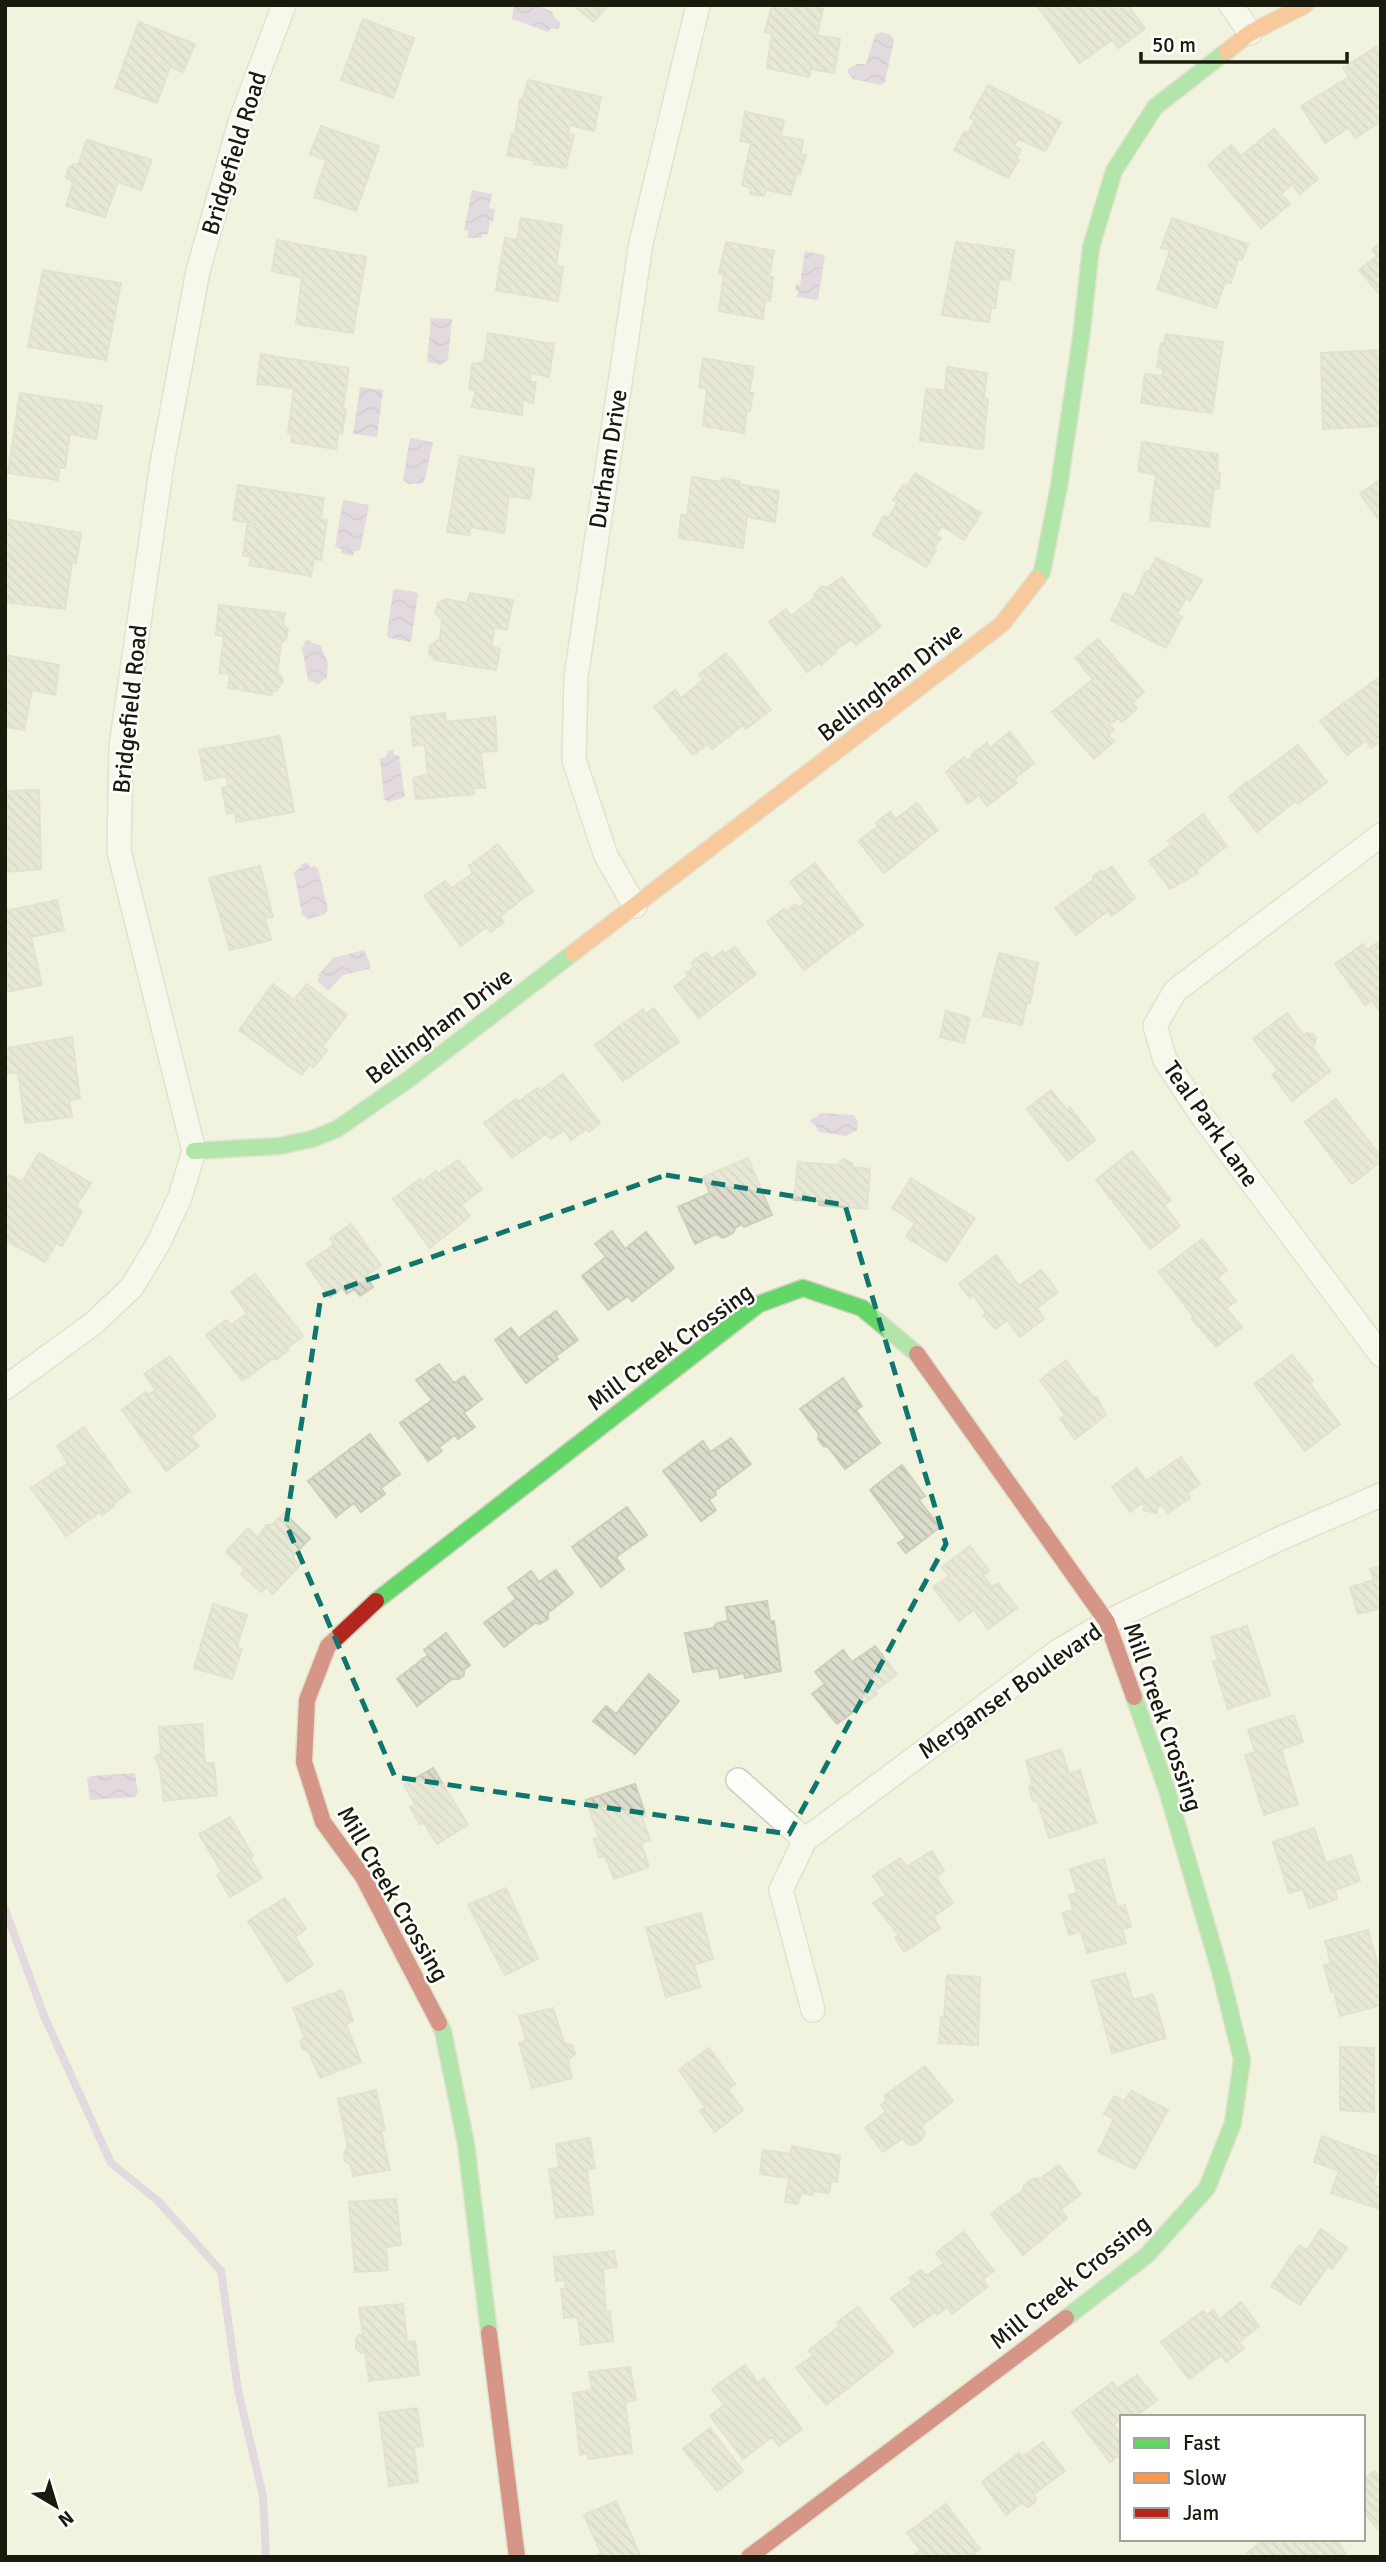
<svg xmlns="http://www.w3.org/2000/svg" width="1386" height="2562" font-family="Signika,sans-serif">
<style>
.water{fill:url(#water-waves)}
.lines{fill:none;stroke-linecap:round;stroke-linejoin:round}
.stream{stroke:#cebde1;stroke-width:8}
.building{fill:url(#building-back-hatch);stroke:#cecebe;stroke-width:2}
.street-casing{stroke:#cecebf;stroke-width:26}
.fast-casing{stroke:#cecebf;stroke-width:19}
.slow-casing{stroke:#cecebf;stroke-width:19}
.jam-casing{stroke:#cecebf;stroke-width:19}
.street{stroke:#fdfdfa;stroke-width:23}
.fast{stroke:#63d668;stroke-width:16}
.slow{stroke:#ff974d;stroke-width:16}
.jam{stroke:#b3261e;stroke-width:16}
.marked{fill:none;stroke:#0f766e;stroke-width:5;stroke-dasharray:14 9;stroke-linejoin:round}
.labels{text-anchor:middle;stroke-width:5;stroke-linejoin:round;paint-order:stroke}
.street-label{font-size:24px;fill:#1a1a0d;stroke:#fff}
</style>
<defs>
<pattern id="water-waves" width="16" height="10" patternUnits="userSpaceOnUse" patternTransform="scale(1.75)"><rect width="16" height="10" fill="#cebde1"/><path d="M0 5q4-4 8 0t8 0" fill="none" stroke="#b0a2c0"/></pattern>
<pattern id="building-back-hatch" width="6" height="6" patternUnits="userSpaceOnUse" patternTransform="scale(1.75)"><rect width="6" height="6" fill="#dcdccc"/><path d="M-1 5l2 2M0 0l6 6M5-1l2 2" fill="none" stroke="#bcbcae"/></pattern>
</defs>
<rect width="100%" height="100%" fill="#f2f3de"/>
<path class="water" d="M514,5H537L552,12L554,17L560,22V26L557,29L551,28L548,32L512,19Z
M881,32L890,34L894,40L885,82L881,85L853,79L847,72L849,68L857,64H866L875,35Z
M472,190L492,194L489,208L495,209L493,222L490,220L488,234H483L481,238H467L469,231L464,230Z
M805,251L825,255L818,300L797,297L798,291L795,290L796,284L800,285Z
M431,318L452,319L448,359L441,365L427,362Z
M360,387L383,390L377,437L353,434Z
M410,438L433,442L424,483L409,484L403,480Z
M343,500L369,505L360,551H354L353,556L341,553V549L335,547Z
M396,589L415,592L418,594L411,642L389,638L387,635L393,591Z
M310,639L311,642L321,646L328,664L327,677L318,684L308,680L302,648L305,645L304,642Z
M393,750L394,755H399L405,797L389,802L384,799L380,758H385L388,751Z
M308,863L310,867L314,866L318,868L328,910L325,914L309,919L302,915L294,872L301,867V864Z
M364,950L371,966L369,969L343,975L328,991L317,981L320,977L318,975L333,958Z
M820,1113L853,1115L858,1121L857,1130L846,1136L819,1132L815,1125L810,1122L812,1118H815Z
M135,1773L138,1793L134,1797L90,1800L87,1779L90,1776Z"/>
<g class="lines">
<path class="stream" d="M5,1909L44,2016L111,2163L158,2201L221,2271L238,2390L263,2496L266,2557"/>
</g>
<path class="building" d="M573,5H608L594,22Z
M772,5H807L823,9L817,35L840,39L834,73L811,69L809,77L767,68L772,33L765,32Z
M1037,5H1128L1145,29L1118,48L1112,40L1079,63Z
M363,19L414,38L393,98L341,80Z
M139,22L195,44L183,72L170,67L157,103L115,88Z
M1376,47L1381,55V121L1355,138L1349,128L1325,143L1301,106L1349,77L1343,68Z
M528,80L601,97L594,131L570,125L568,133L574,135L566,168L534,164V161L507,155L512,134H515L520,99H523Z
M988,85L1061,122L1045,151L1018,139L1014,146L1021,149L1016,159L1019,160L1008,178L954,150L964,132L967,134L975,121L970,118Z
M745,112L784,120L781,136L803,140L801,154L806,155L800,174L797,172L791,195L766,190L764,196L750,194L751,188L742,185L751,143L740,141Z
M321,126L379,146L356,211L314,197L326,160L310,154Z
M1274,129L1318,179L1300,194L1292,184L1281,194L1290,204L1261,228L1208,165L1231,145L1241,156Z
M87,140L152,160L141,190L118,182L105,217L66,206L73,182L66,177L69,167L74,164L78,165Z
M521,218L562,225L556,266L563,267L558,301L496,290L505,238L517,240Z
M1172,218L1248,244L1242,260L1238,259L1231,283L1225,282L1216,308L1157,289L1170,250L1161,248Z
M277,240L366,257L353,333L296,324L302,278L272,271Z
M726,242L774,251L769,277H773L770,301L765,300L763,319L719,311L724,274L719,273Z
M956,242L1014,250L1010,280L999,279L995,308H991L989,322L942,315Z
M1381,243V296L1359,270L1377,256L1372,250Z
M43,270L121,283L106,360L28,347Z
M488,333L554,344L549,377L531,373L530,382H536L533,403L523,400L522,415L472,407L476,390H469L472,364L484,362Z
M1166,334L1223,342L1212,413L1141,403L1145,374L1162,376L1164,369L1157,367L1161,343H1164Z
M1381,350V426L1323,429L1321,353Z
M261,354L349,368L343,409H346L342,434H338L336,449L291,442L292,434L288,433L294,388L257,384Z
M703,358L754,367L749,393H753L750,411L747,410L744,433L703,426L707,389L699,387Z
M947,367L987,373L984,398L988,399L983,449L920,441L926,389L945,390Z
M20,393L102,406L96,439L70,434L65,468H59L58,480L8,473Z
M1142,442L1218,454L1217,472L1220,473L1219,488H1214L1209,527L1150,520L1156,475L1138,471Z
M460,456L534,469L530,499L509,496L504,533L471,527L469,535L447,532Z
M915,473L981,513L964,540L942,526L936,535L941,538L933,549L936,550L926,567L873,535L884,516L888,518L897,503L893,500L903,485L907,487Z
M692,477L721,482L722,478L739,481V484L779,491L775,522L747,517L743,548L679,538L681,515H687Z
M1381,479V522L1360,494Z
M238,485L324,498L321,519L327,520L321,560L314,559L311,576L249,565L251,557L243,555L247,525L254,527L255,524L233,520Z
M5,519L81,533L76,563L72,562L65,609L5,602Z
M1156,558L1202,580L1190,601L1186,598L1177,614L1182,617L1166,648L1111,620L1124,593L1134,597L1146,571L1149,572Z
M842,577L881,626L856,645L851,639L834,651L836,653L821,665L819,663L807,672L769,622L786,609L791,616L816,597L814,595L822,586L827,588Z
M470,593L513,600L507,630L494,627L492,647L500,649L496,670L435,660L429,653L430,645L440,639L442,619L435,613L438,603L445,599L467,603Z
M219,605L285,613L283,624L288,630L286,639L281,643L277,674L281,675L283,682L276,691L273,690L272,695L228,688L230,674L219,673L224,636L216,635Z
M1098,639L1144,692L1132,703L1137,709L1122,722L1118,718L1109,725L1114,730L1108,735L1114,741L1094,759L1052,712L1093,679L1075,658Z
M726,653L771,710L746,729L743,725L712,749L708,744L693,755L654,707L675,690L681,698L703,680L699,675Z
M5,655L59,665L55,695L32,690L24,730L5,727Z
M1381,676V741L1371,748L1366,740L1347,755L1320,721Z
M445,713L446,722L495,717L497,751L481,752L485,788H474V794L416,799L413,778L428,775L425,745L413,746L411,717Z
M1010,732L1034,763L1014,779L1017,783L987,806L979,795L968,804L946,772L964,757L967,761L973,757L971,755L987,743L990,748Z
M280,736L294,812L236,822L235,812L227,814L222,788L228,786L226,776L205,780L199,750Z
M1298,745L1327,782L1298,804L1295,801L1257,832L1229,797L1246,782H1249Z
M39,790L41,869L5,872V791Z
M917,803L938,830L884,873L858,841L878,826L876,823L890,812L896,819Z
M1203,814L1227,846L1196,870L1198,873L1170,889L1149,861L1171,845L1168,841Z
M498,844L533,891L500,916L504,922L491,932L486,927L461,946L424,896L445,881L452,888L473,873L469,866Z
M815,863L863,925L804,970L767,922L784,909L787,911L795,904L798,908L805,902L790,882Z
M260,866L273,917L265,918L271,940L230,950L209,878Z
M1112,866L1135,898L1112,916L1108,911L1076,935L1055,908L1093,880L1094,875L1100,871L1104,872Z
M57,900L64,930L31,937L42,985L5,992V911Z
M1381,940V1013L1372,1000L1365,1005L1335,964L1363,944L1367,950Z
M735,947L756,974L699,1018L674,987L688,976L686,973L694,967L691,963L706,952L712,959L723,951L725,954Z
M999,953L1038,963L1030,1003L1027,1002L1022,1025L983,1016Z
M273,984L294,1000L307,984L347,1015L322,1047L327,1050L314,1067L309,1065L302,1075L239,1030Z
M654,1008L679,1042L623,1081L595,1045L620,1026L623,1031L627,1028L623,1024L643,1009L646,1014Z
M946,1011L970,1018L964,1043L940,1037Z
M1287,1013L1304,1036L1307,1033L1313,1034L1316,1038L1315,1044L1312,1047L1330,1071L1292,1101L1272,1075L1278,1070L1253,1039Z
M72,1037L80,1098L69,1101L72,1117L25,1123L18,1072L5,1074V1048Z
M563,1074L600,1123L589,1132L586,1129L571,1140L564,1130L551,1139L546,1134L512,1158L484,1123L516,1099L518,1102L538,1088L540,1091Z
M1051,1090L1067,1110L1070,1107L1095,1140L1068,1161L1027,1109Z
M1336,1099L1381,1157V1161L1352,1184L1305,1122Z
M1132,1151L1171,1200L1164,1205L1180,1226L1150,1249L1096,1180Z
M39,1153L91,1183L76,1206L82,1211L62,1246L56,1243L45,1262L5,1240V1181L9,1175L22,1182Z
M748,1158L772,1215L744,1227L742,1224L736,1227L733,1233L723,1238L716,1234L695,1244L678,1207L710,1193L703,1177Z
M844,1159L852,1163V1167L870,1169L867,1209L819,1205L820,1201L794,1200L798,1162L839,1165L840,1161Z
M458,1160L482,1189L461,1205L470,1216L430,1248L393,1199L420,1179L422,1182L436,1171L438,1174Z
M911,1178L975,1218L946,1262L906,1237L915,1223L892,1208Z
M351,1224L381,1265L366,1276L373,1287L360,1296L354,1289L347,1294L342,1287L330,1297L306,1264L334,1244L330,1239Z
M612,1231L625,1249L646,1232L674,1268L632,1301L628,1296L608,1310L582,1276L606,1257L595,1244Z
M1202,1239L1227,1270L1217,1278L1236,1301L1226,1308L1242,1327L1216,1347L1192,1319L1193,1316L1159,1272Z
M996,1255L1019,1286L1041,1270L1058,1292L1037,1308L1044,1319L1020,1337L1007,1320L995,1329L983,1315L986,1313L973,1295L970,1298L959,1284Z
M255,1274L303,1336L287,1348L289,1350L276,1360L274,1358L242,1381L206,1335L226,1320L231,1325L247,1313L231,1292Z
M556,1311L578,1340L556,1356L558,1359L526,1383L495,1340L511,1328L519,1338Z
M1292,1355L1313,1381L1310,1384L1340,1424L1305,1451L1254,1384Z
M170,1356L216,1416L191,1436L199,1446L166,1471L122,1410L146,1392L148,1395L156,1390L144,1374Z
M1066,1360L1093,1397H1097L1106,1415L1075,1439L1060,1419L1065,1415L1040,1380Z
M439,1364L454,1383L464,1376L482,1399L464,1413L475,1427L458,1439L455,1435L439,1447L442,1451L428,1461L400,1423L432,1400L416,1380Z
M843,1378L862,1406L856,1410L880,1443L845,1469L828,1447L823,1446L818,1439L819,1434L800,1409Z
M84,1427L130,1491L113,1504L114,1506L102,1515L100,1512L66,1536L31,1488L68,1463L57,1446Z
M370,1434L400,1474L381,1488L385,1494L361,1512L354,1503L336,1517L308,1481Z
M731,1438L751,1464L715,1491L716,1495L709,1500L716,1510L701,1521L663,1471L703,1441L710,1452Z
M1181,1457L1200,1484L1187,1493L1190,1498L1168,1513L1162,1505L1157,1508V1513L1143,1510L1145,1507L1142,1503L1130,1512L1112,1487L1137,1468L1146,1481Z
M902,1465L925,1496L919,1500L940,1527L906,1553L898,1543L906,1538L870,1490Z
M627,1507L647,1535L616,1557L624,1569L601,1587L572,1547Z
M284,1513L310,1538L292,1557L300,1565L273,1594L266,1587L261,1592L241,1574L245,1569L226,1552L248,1528L258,1538L266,1525H272Z
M970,1546L989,1571L983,1575L992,1587L998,1583L1017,1608L988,1629L974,1610L959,1621L933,1587L949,1576L942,1567Z
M1381,1566V1608L1358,1614L1350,1587L1374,1580L1370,1569Z
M556,1570L573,1593L548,1613V1619L540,1624L535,1623L504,1647L484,1623L516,1599L508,1588L531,1571L539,1582Z
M767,1601L770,1621H774L781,1671L745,1678L744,1673L720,1678L718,1668L693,1672L685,1633L713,1628L717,1623L728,1621L726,1607Z
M213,1604L247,1615L237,1647L242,1649L232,1679L194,1668Z
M1247,1626L1270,1695L1228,1709L1213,1662L1218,1661L1211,1637Z
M446,1633L470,1665L464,1670V1675L459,1679H452L417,1706L397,1679L428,1655L424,1650Z
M875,1646L897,1674L875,1691L877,1694L837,1724L812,1694L825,1684L815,1672L843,1650L852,1662Z
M649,1674L679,1701L635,1754L593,1721L606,1706L616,1714Z
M1294,1715L1303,1742L1281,1749L1298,1804L1264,1815L1245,1755L1255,1752L1248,1730Z
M202,1724L205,1763H214L217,1795L164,1801L160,1768L155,1757L161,1753L159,1727Z
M1061,1749L1069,1774L1080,1770L1096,1823L1049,1838L1038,1802L1032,1800L1029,1787L1032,1782L1026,1761Z
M433,1768L468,1825L437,1844L424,1823L420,1824L410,1807L415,1804L404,1785Z
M635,1784L646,1816L642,1817L650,1840L641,1843L649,1867L614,1879L605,1856L599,1857L594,1839L599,1838L586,1800Z
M230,1817L253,1856L250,1858L262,1878L230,1897L217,1875L222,1872L199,1834Z
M1314,1828L1326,1863L1351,1855L1360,1881L1335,1890L1337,1899L1309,1908L1303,1889L1289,1893L1273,1842Z
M932,1851L944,1871L936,1877L953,1903L933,1917L940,1928L904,1952L895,1938L899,1935L873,1903L886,1895L873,1876L900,1858L906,1867Z
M1104,1859L1117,1907L1125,1905L1131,1927L1122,1929L1126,1943L1087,1953L1081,1931L1069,1935L1062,1913L1073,1910L1069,1895L1077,1893L1070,1869Z
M506,1888L538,1959L505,1975L468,1905Z
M285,1898L306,1929L295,1937L313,1965L287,1982L248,1921Z
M701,1913L713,1959L694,1965L700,1987L666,1997L646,1928Z
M1368,1930L1381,1977V2005L1340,2016L1334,1992H1331L1324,1965L1331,1963L1325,1941Z
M1125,1973L1133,2000L1153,1994L1166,2038L1112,2053L1092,1981Z
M947,1975L980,1977L978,2045L939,2043L941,2017L944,2018Z
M342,1990L353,2021L346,2024L361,2062L320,2078L309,2052L303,2049L300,2042L304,2036L293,2008Z
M553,2008L564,2043L573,2046L575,2054L568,2060L572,2078L532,2088L519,2043L526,2041L519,2016Z
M1340,2047L1374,2048V2112L1340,2110Z
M709,2048L735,2084L728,2090L743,2110L715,2132L700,2111L705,2107L679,2070Z
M925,2066L953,2101L921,2126L925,2132L923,2138L914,2145L907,2144L903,2138L883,2152L865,2128L886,2112L881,2105L887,2099L884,2096Z
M376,2090L385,2130L381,2131L390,2170L353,2176L351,2165L345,2161L344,2153L348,2148L338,2099Z
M1131,2091L1168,2110L1135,2169L1098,2152L1114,2119L1104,2114L1114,2096L1124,2101Z
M1322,2136L1381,2158L1373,2185L1381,2187L1380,2209L1331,2193L1339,2171L1314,2162Z
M590,2138L595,2168L587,2170L593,2214L556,2218L549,2169L559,2168L556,2144Z
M792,2146L840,2156L837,2182L831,2181L829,2193L813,2191L812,2195L801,2193L798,2204L785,2202L789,2178L760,2174L763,2150L791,2154Z
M1059,2165L1081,2194L1061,2209L1067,2218L1023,2255L991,2214L1023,2190L1024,2185L1034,2178L1040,2179Z
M396,2199L401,2245L386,2247L388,2270L355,2272L349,2202Z
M1321,2229L1347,2248L1332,2269L1328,2266L1300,2305L1271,2286L1299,2245L1307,2250Z
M964,2232L994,2271L983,2279L988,2286L952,2314L947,2307L937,2315L935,2312L914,2327L891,2298L912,2283L909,2278L921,2270L926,2276L944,2263L936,2253Z
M614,2251L617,2267L603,2269L606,2312L610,2311L613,2341L581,2345L578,2317L564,2318L561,2289H566L565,2280L556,2281L554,2257Z
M1241,2302L1259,2326L1239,2342L1244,2348L1226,2362L1221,2355L1189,2379L1161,2342L1203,2311L1207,2315L1213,2310L1220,2319Z
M403,2304L407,2342L415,2341L419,2375L369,2381L365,2352L361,2353L356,2348V2339L359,2335H363L359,2308Z
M858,2307L894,2352L826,2405L796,2368L813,2356L809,2350L840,2326L837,2322Z
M745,2365L758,2383L764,2378L802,2429L779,2446L772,2437L743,2459L710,2416L724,2405L712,2389Z
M630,2367L636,2400L625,2402L632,2453L588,2459V2453L580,2455L573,2393L592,2390L589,2372Z
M1137,2375L1157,2400L1135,2417L1129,2413L1122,2417L1114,2425L1122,2436V2453L1110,2462L1072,2412L1113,2382L1117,2389Z
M417,2408L423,2446L414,2447L418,2482L389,2486L379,2413Z
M710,2428L743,2471L717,2491L683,2449Z
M1043,2442L1065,2471L1034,2494L1036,2498L1035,2502L1029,2507L1021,2503L1006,2515L982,2482L1019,2453L1022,2457Z
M1374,2471L1381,2478V2533L1363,2511V2480Z
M616,2501L641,2557H594L601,2553L584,2515Z
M946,2504L980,2549L970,2557H911L921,2550L907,2533Z
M1265,2539H1335L1348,2557H1248L1246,2554Z"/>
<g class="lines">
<defs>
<path id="street" d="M1231,5L1250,33
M1381,835L1175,991L1155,1026L1165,1060L1202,1116L1381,1355
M635,906L606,856L574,760L576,677L641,243L698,5
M5,1388L94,1323L132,1287L158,1244L180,1197L194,1151L119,851L121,746L162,464L198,271L241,119L284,5
M738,1780L805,1840
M813,2010L781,1890L805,1840L1057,1652L1107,1622L1279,1539L1381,1495"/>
<path id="fast" d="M1037,579L1042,572L1059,486L1081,338L1091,247L1114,171L1155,107L1227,51
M194,1151L279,1146L312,1139L337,1129L409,1079L573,953
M376,1601L759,1304L803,1288L862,1308L917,1354
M439,2023L443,2031L466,2144L489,2333
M1066,2318L1147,2255L1207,2188L1233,2123L1242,2060L1220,1971L1167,1790L1134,1697"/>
<path id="slow" d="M1227,51L1250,33L1305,5
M573,953L1002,624L1037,579"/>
<path id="jam" d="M917,1354L1107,1622L1134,1697
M376,1601L328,1646L307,1700L304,1762L323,1822L363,1877L439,2023
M489,2333L517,2557
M749,2557L1066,2318"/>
</defs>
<use href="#street" class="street-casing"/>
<use href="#fast" class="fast-casing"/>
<use href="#slow" class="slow-casing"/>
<use href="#jam" class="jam-casing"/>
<use href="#street" class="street"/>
<use href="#fast" class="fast"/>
<use href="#slow" class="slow"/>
<use href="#jam" class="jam"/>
</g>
<path d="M0 0H1386V2562H0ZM666,1175L845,1205L946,1544L789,1834L395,1777L286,1524L321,1296Z" fill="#f2f3de" fill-opacity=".55" fill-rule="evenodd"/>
<path class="marked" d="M666,1175L845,1205L946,1544L789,1834L395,1777L286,1524L321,1296Z"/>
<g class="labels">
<g class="street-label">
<text transform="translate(234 153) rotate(-73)" y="8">Bridgefield Road</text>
<text transform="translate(608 459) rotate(-81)" y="8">Durham Drive</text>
<text transform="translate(890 682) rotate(-38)" y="8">Bellingham Drive</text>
<text transform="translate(130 709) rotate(-84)" y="8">Bridgefield Road</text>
<text transform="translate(439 1026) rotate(-37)" y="8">Bellingham Drive</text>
<text transform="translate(1211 1124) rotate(55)" y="8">Teal Park Lane</text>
<text transform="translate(670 1347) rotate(-36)" y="8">Mill Creek Crossing</text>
<text transform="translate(1010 1691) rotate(-35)" y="8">Merganser Boulevard</text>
<text transform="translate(1163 1717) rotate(71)" y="8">Mill Creek Crossing</text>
<text transform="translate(393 1894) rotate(60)" y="8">Mill Creek Crossing</text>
<text transform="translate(1070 2282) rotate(-39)" y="8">Mill Creek Crossing</text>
</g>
</g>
<rect width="1386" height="2562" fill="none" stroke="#1a1a0d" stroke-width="14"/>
<rect x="1120" y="2415" width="245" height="126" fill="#ffffff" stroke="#a3a39e" stroke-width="2"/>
<rect x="1134" y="2438" width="35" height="10" fill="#63d668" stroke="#a3a39e" stroke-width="2"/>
<text x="1183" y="2450" font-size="21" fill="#1a1a0d">Fast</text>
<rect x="1134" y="2473" width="35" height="10" fill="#ff974d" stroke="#a3a39e" stroke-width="2"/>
<text x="1183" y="2485" font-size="21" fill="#1a1a0d">Slow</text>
<rect x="1134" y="2508" width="35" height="10" fill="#b3261e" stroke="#a3a39e" stroke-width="2"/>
<text x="1183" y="2520" font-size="21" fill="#1a1a0d">Jam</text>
<g transform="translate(56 2506) rotate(142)" stroke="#ffffff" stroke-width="5" paint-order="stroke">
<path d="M0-5L12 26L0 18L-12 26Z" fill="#1a1a0d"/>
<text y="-10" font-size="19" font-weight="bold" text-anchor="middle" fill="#1a1a0d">N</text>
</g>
<path d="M1141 52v10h206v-10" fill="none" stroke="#1a1a0d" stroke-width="3.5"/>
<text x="1152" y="52" font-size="21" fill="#1a1a0d" stroke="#ffffff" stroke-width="5" paint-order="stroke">50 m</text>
</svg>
